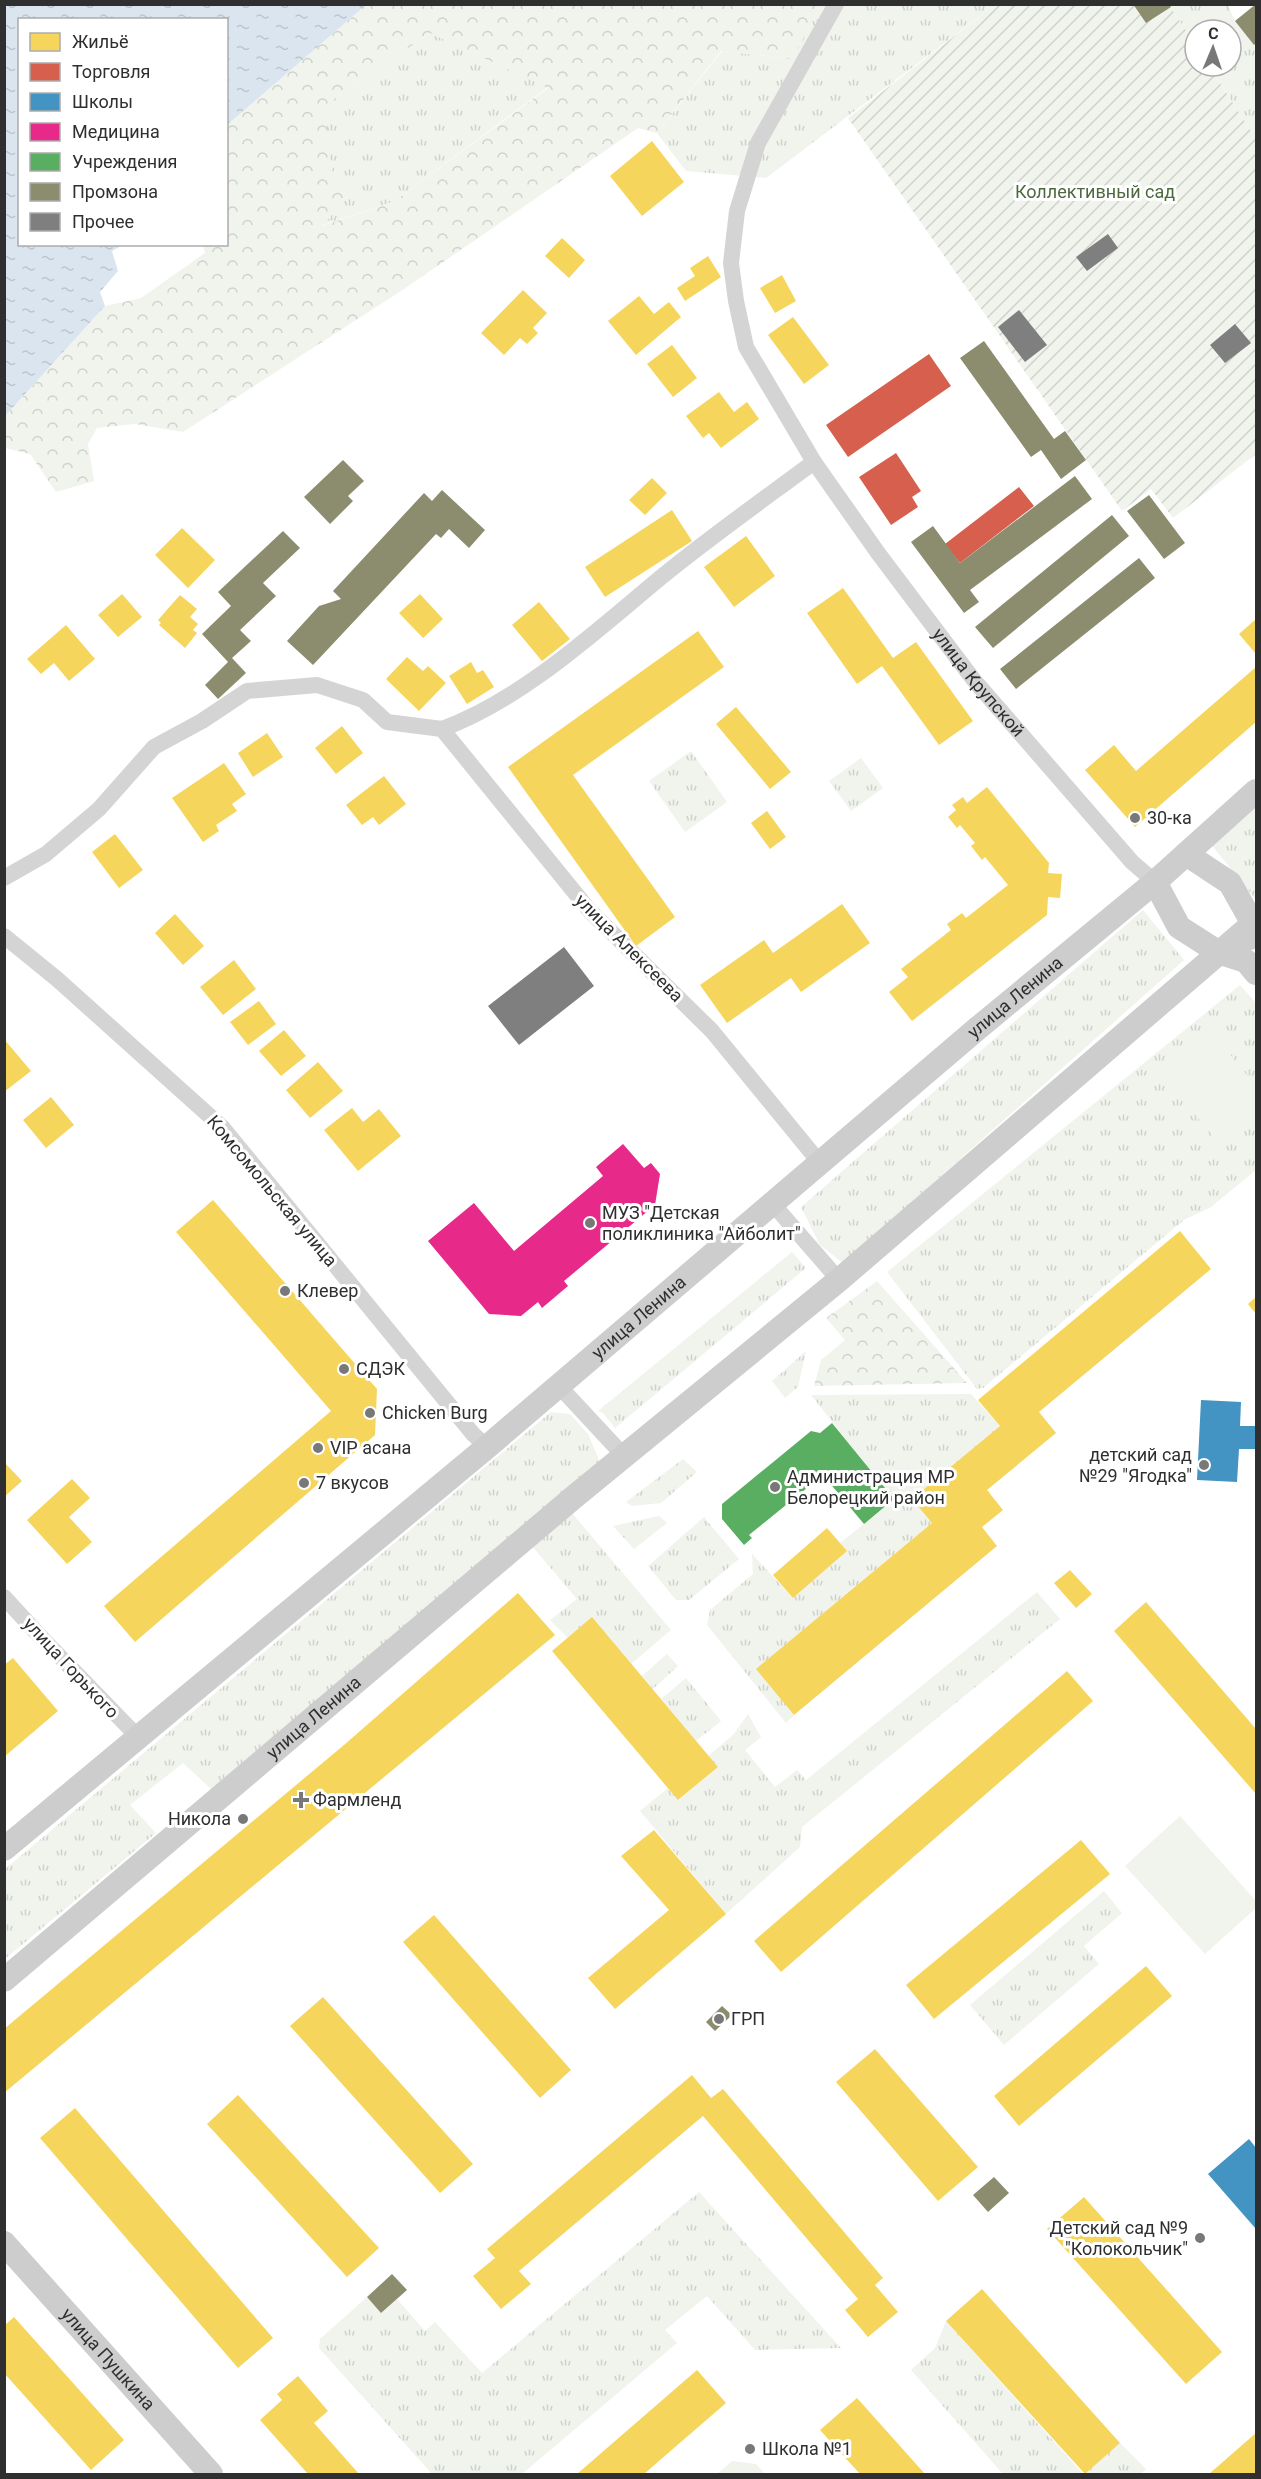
<svg xmlns="http://www.w3.org/2000/svg" width="1261" height="2479" font-family="Roboto,sans-serif">
<style>
.grass{fill:url(#grass-tufts)}
.forest{fill:url(#forest-crowns);fill-rule:evenodd}
.garden{fill:url(#garden-furrows)}
.pitch{fill:#f0f4ed}
.water{fill:url(#water-ripples)}
.homes{fill:#f6d55c}
.shops{fill:#d6604d}
.schools{fill:#4393c3}
.health{fill:#e7298a}
.public{fill:#5aae61}
.industry{fill:#8c8c6e}
.building{fill:#7f7f7f}
.lines{fill:none;stroke-linecap:round;stroke-linejoin:round}
.minor{stroke:#d4d4d4;stroke-width:16}
.secondary{stroke:#cdcdcd;stroke-width:24}
.poi-dot{fill:#787878;stroke:#fff;stroke-width:2}
.labels{text-anchor:middle;stroke-width:6;stroke-linejoin:round;paint-order:stroke}
.park-label{font-size:18px;fill:#4d683f;stroke:#fff}
.street-label{font-size:18px;fill:#2f2f2f;stroke:#fff}
.poi-label{font-size:18px;fill:#2f2f2f;stroke:#fff;text-anchor:start}
</style>
<defs>
<pattern id="grass-tufts" width="24" height="20" patternUnits="userSpaceOnUse" patternTransform="scale(1.5)"><rect width="24" height="20" fill="#f0f4ed"/><path d="M3 7l-1-3M5 7V3M7 7l1-3M15 17l-1-3M17 17v-4M19 17l1-3" fill="none" stroke="#ced2cc"/></pattern>
<pattern id="forest-crowns" width="20" height="18" patternUnits="userSpaceOnUse" patternTransform="scale(1.5)"><rect width="20" height="18" fill="#f0f4ed"/><path d="M2 6a3 3 0 1 1 6 0M12 15a3 3 0 1 1 6 0" fill="none" stroke="#ced2cc"/></pattern>
<pattern id="garden-furrows" width="10" height="10" patternUnits="userSpaceOnUse" patternTransform="scale(1.5)"><rect width="10" height="10" fill="#f0f4ed"/><path d="M-1 1l2-2M0 10L10 0M9 11l2-2" fill="none" stroke="#ced2cc"/></pattern>
<pattern id="water-ripples" width="26" height="14" patternUnits="userSpaceOnUse" patternTransform="scale(1.5)"><rect width="26" height="14" fill="#dbe5f0"/><path d="M2 4q2-2 4 0t4 0M15 11q2-2 4 0t4 0" fill="none" stroke="#bcc5ce"/></pattern>
</defs>
<rect width="100%" height="100%" fill="#fff"/>
<path class="grass" d="M821,5H995L766,178L686,171L657,133L722,51L792,59Z
M1169,5H1228L1235,21L1256,45V139L1209,66H1231V30H1195V44Z
M430,33L548,87L395,201L320,226L347,198L327,152V104Z
M691,751L727,802L685,832L649,781Z
M861,758L883,788L851,811L829,781Z
M1256,804V900L1210,843Z
M1143,910L1184,960L843,1263L820,1245L801,1207Z
M1240,985L1256,1003V1170L1211,1207L1184,1220L983,1388L977,1389L887,1272Z
M792,1252L806,1268L615,1428L603,1413L598,1411Z
M806,1351L798,1387L785,1398L772,1381Z
M971,1394L1000,1426L913,1499L932,1523L757,1669L794,1715L786,1723L707,1625L710,1610L753,1574L752,1554L793,1598L847,1551L840,1543L894,1500L811,1395Z
M551,1412L570,1414L588,1434L600,1462L211,1789L183,1763L130,1805L156,1833L5,1959V1869Z
M683,1459L697,1472L661,1503L632,1506L626,1502Z
M572,1513L671,1630L631,1664L568,1638L550,1620L577,1599L531,1545Z
M659,1516L667,1523L634,1549L613,1526Z
M704,1517L739,1559L689,1600H676L648,1566Z
M1037,1592L1060,1619L802,1827L800,1847L726,1914L640,1811L668,1788L679,1800L718,1767L708,1756L733,1735L748,1714L761,1737L745,1750L775,1787L797,1770L806,1780Z
M667,1654L678,1666L653,1689L642,1676Z
M686,1678L721,1721L696,1741L661,1699Z
M1104,1891L1122,1913L1084,1946L1099,1964L1004,2045L970,2005Z
M699,2192L841,2348L755,2350L707,2296L665,2330L677,2343L522,2474H432L319,2348L320,2339L367,2297L381,2313L397,2299L425,2331L435,2322L482,2373Z
M946,2321L1083,2474H1003L911,2370L935,2348Z
M1120,2443L1146,2469L1141,2474H1085Z"/>
<path class="forest" d="M366,5H821L792,59L721,51L657,133L638,128L404,289L183,432L135,424L97,428L88,444L94,481L56,492L30,454L5,448V416L105,306L141,298L205,253L203,245L226,244L227,125ZM430,33L548,88L395,201L322,226L347,198L327,152V104Z
M877,1281L967,1383L814,1386L821,1360L845,1340L826,1318Z"/>
<path class="garden" d="M995,5H1169L1195,44V66H1209L1256,139V454L1173,518L1151,489L1122,511L848,118Z"/>
<path class="pitch" d="M1214,1035L1256,1086V1109L1217,1141L1163,1076Z
M1180,1816L1256,1901V1908L1205,1954L1125,1866Z
M732,2461L756,2464L765,2474H717Z"/>
<path class="water" d="M5,4L366,5L227,125L226,20H20V244L123,245L112,251L118,271L100,292L105,306L5,416Z"/>
<path class="homes" d="M652,141L684,182L642,216L610,176Z
M562,238L585,260L569,278L545,256Z
M708,256L721,277L685,301L677,288L695,276L690,268Z
M782,275L796,301L775,313L760,288Z
M523,290L547,313L533,328L538,333L527,344L520,338L504,355L481,333Z
M639,296L654,314L669,302L681,317L636,355L608,321Z
M793,317L829,365L804,384L768,335Z
M672,345L697,378L673,397L647,364Z
M719,392L734,412L747,402L759,419L721,448L709,433L703,438L686,416Z
M652,478L667,493L645,515L629,500Z
M672,510L692,541L605,597L585,567Z
M182,528L215,560L188,588L155,555Z
M746,536L775,576L734,607L704,567Z
M843,588L893,658L916,642L973,721L939,745L882,666L857,684L807,613Z
M122,594L142,617L118,637L98,615Z
M420,594L443,619L423,638L399,613Z
M180,595L197,609L190,617L198,624L193,630L197,633L185,648L159,625L161,623L158,620Z
M539,602L570,639L542,661L512,625Z
M1256,619V654L1239,634Z
M66,625L95,659L69,681L54,663L41,674L27,659Z
M698,631L724,667L573,775L675,917L636,946L508,767Z
M407,657L423,671L428,666L446,683L419,711L386,679Z
M471,662L477,673L483,670L494,687L467,704L449,676Z
M1256,667V722L1135,827L1085,770L1114,745L1136,771Z
M736,707L791,772L770,789L716,724Z
M342,726L363,753L336,774L315,748Z
M267,733L283,757L253,777L238,753Z
M224,763L246,794L232,804L237,811L216,825L219,831L203,842L172,798Z
M384,776L406,804L379,825L373,817L362,825L346,805Z
M987,787L1049,863L1048,873L1062,874L1060,898L1048,897L1047,915L912,1021L889,992L908,977L901,969L951,930L947,924L962,913L966,918L1008,885L985,857L982,860L971,846L975,843L960,825L957,828L948,817L956,810L952,805L963,797L967,803Z
M767,811L786,837L770,849L751,823Z
M115,834L143,870L119,888L92,852Z
M842,904L870,943L801,992L791,978L727,1023L700,985L764,940L773,953Z
M175,914L204,946L183,965L155,933Z
M234,960L256,989L223,1015L200,987Z
M259,1001L276,1024L248,1045L230,1022Z
M284,1030L306,1056L281,1076L259,1051Z
M4,1039L31,1071L4,1092Z
M318,1062L343,1091L310,1118L286,1090Z
M51,1097L74,1125L46,1148L23,1120Z
M352,1108L363,1122L379,1109L401,1136L358,1171L324,1130Z
M213,1200L377,1389L375,1435L135,1642L104,1606L331,1411L176,1232Z
M1180,1231L1211,1269L1039,1412L1056,1433L987,1490L1003,1510L982,1527L997,1546L794,1715L756,1669L932,1523L912,1499L1000,1426L978,1400Z
M1256,1297V1314L1248,1304Z
M4,1462L22,1481L4,1497Z
M72,1479L90,1498L69,1517L92,1542L67,1564L27,1520Z
M827,1528L847,1551L793,1598L773,1575Z
M1070,1570L1092,1594L1076,1608L1054,1583Z
M518,1593L555,1635L4,2093V2029L344,1745Z
M1146,1602L1256,1729V1794L1114,1631Z
M592,1617L718,1767L678,1800L552,1651Z
M13,1658L58,1711L4,1757V1665Z
M1067,1671L1093,1701L781,1972L754,1941Z
M654,1830L726,1914L615,2009L588,1978L669,1910L621,1856Z
M1081,1840L1110,1874L934,2019L906,1985Z
M434,1915L571,2070L540,2098L403,1942Z
M1146,1966L1172,1996L1019,2126L994,2096Z
M323,1997L473,2164L440,2193L290,2026Z
M875,2049L978,2167L938,2201L836,2082Z
M692,2075L711,2098L723,2089L883,2278L875,2285L898,2312L868,2337L845,2310L858,2299L703,2116L519,2271L531,2284L501,2309L473,2276L495,2258L487,2249Z
M238,2095L379,2248L347,2277L207,2124Z
M75,2108L273,2338L238,2368L40,2138Z
M1084,2197L1222,2352L1186,2384L1047,2229Z
M982,2289L1120,2443L1085,2474L946,2321Z
M14,2317L124,2440L91,2470L4,2373V2326Z
M697,2370L726,2403L644,2474H577Z
M298,2376L328,2411L314,2423L359,2474H308L260,2420L282,2400L277,2394Z
M857,2398L925,2474H860L820,2430Z
M1256,2433V2474H1209Z"/>
<path class="shops" d="M929,354L951,386L848,457L826,425Z
M896,453L921,491L912,497L918,507L891,525L859,477Z
M1019,487L1034,506L960,563L945,544Z"/>
<path class="schools" d="M1201,1400L1241,1402L1240,1426H1256V1449H1239L1237,1482L1197,1480Z
M1249,2139L1256,2148V2229L1208,2174Z"/>
<path class="health" d="M623,1144L644,1168L651,1163L660,1174L655,1205L564,1281L568,1286L542,1308L538,1302L521,1316L489,1314L428,1241L474,1203L514,1251L603,1176L596,1167Z"/>
<path class="public" d="M832,1423L894,1499L864,1524L823,1475L749,1535L752,1538L744,1545L722,1519V1504L811,1431L820,1433Z"/>
<path class="industry" d="M1133,4H1169L1171,7L1146,23Z
M1256,4V43L1254,45L1235,21Z
M984,341L1054,439L1065,431L1086,460L1061,479L1041,450L1031,457L960,358Z
M343,460L364,481L348,496L353,501L330,524L304,497Z
M1075,476L1092,499L970,590L979,602L964,613L911,542L933,526L960,563Z
M442,490L485,530L469,548L449,529L441,538L436,534L313,665L287,641L319,606L341,599L333,591L424,493L432,501Z
M1149,495L1185,543L1164,559L1127,511Z
M1112,515L1129,536L993,648L975,627Z
M283,531L300,548L263,583L276,596L240,630L251,641L232,658L246,673L218,699L205,685L228,662L202,634L231,606L218,592Z
M1139,558L1155,578L1016,689L1000,669Z
M722,2006L732,2015L715,2031L706,2022Z
M994,2177L1009,2193L988,2212L973,2195Z
M392,2274L407,2290L381,2313L367,2297Z"/>
<path class="building" d="M1108,234L1118,248L1087,271L1076,257Z
M1019,310L1047,345L1025,362L998,327Z
M1235,324L1251,343L1225,363L1210,345Z
M564,947L594,986L519,1045L488,1006Z"/>
<g class="lines">
<g class="minor">
<path id="s1" d="M836,4L758,143L737,211L731,263L736,301L746,347L814,462L878,553L973,679L1132,862L1155,882"/>
<path d="M814,462C764,499 713,535 665,574C598,629 524,699 442,729L589,910L712,1031L820,1163"/>
<path d="M4,878L46,854L99,809L154,747L202,721L247,691L317,685L363,700L387,722L442,729"/>
<path d="M4,936L57,979L223,1128L473,1434L487,1447"/>
<path d="M772,1203L839,1280"/>
<path d="M559,1386L624,1456"/>
<path d="M4,1597L36,1632L139,1738"/>
</g>
<g class="secondary">
<path d="M1186,854L1230,883L1253,924L1250,938"/>
<path d="M1155,882L1179,927L1218,952L1246,961L1256,973"/>
<path id="s2" d="M4,1849L487,1447L978,1028L1155,882L1256,791"/>
<path id="s3" d="M4,1980L574,1497L839,1280L1256,921"/>
<path id="s4" d="M4,2243L211,2474"/>
</g>
</g>
<g class="poi-dot">
<circle cx="1135" cy="818" r="6"/>
<circle cx="590" cy="1223" r="6"/>
<circle cx="285" cy="1291" r="6"/>
<circle cx="344" cy="1369" r="6"/>
<circle cx="370" cy="1413" r="6"/>
<circle cx="318" cy="1448" r="6"/>
<circle cx="1204" cy="1465" r="6"/>
<circle cx="304" cy="1483" r="6"/>
<circle cx="775" cy="1487" r="6"/>
<path d="M298 1791h6v6h6v6h-6v6h-6v-6h-6v-6h6z"/>
<circle cx="243" cy="1819" r="6"/>
<circle cx="719" cy="2019" r="6"/>
<circle cx="1200" cy="2238" r="6"/>
<circle cx="750" cy="2449" r="6"/>
</g>
<g class="labels">
<g class="park-label">
<text x="1095" y="198">Коллективный сад</text>
</g>
<g class="street-label">
<text dy="6" stroke="none"><textPath href="#s1" startOffset="777">улица Крупской</textPath></text>
<text transform="translate(629 948) rotate(45)" y="6">улица Алексеева</text>
<text dy="6" stroke="none"><textPath href="#s2" startOffset="1322">улица Ленина</textPath></text>
<text transform="translate(272 1191) rotate(50)" y="6">Комсомольская улица</text>
<text dy="6" stroke="none"><textPath href="#s2" startOffset="828">улица Ленина</textPath></text>
<text transform="translate(71 1668) rotate(47)" y="6">улица Горького</text>
<text dy="6" stroke="none"><textPath href="#s3" startOffset="406">улица Ленина</textPath></text>
<text dy="6" stroke="none"><textPath href="#s4" startOffset="156">улица Пушкина</textPath></text>
</g>
<g class="poi-label">
<text x="1147" y="824">30-ка</text>
<text x="602" y="1219">МУЗ "Детская<tspan x="602" dy="21">поликлиника "Айболит"</tspan></text>
<text x="297" y="1297">Клевер</text>
<text x="356" y="1375">СДЭК</text>
<text x="382" y="1419">Chicken Burg</text>
<text x="330" y="1454">VIP асана</text>
<text x="1192" y="1461" text-anchor="end">детский сад<tspan x="1192" dy="21">№29 "Ягодка"</tspan></text>
<text x="787" y="1483">Администрация МР<tspan x="787" dy="21">Белорецкий район</tspan></text>
<text x="316" y="1489">7 вкусов</text>
<text x="313" y="1806">Фармленд</text>
<text x="231" y="1825" text-anchor="end">Никола</text>
<text x="731" y="2025">ГРП</text>
<text x="1188" y="2234" text-anchor="end">Детский сад №9<tspan x="1188" dy="21">"Колокольчик"</tspan></text>
<text x="762" y="2455">Школа №1</text>
</g>
</g>
<rect width="1261" height="2479" fill="none" stroke="#2f2f2f" stroke-width="12"/>
<rect x="18" y="18" width="210" height="228" fill="#ffffff" stroke="#acacac" stroke-width="1.5"/>
<rect x="30" y="33" width="30" height="18" fill="#f6d55c" stroke="#acacac" stroke-width="1.5"/>
<text x="72" y="48" font-size="18" fill="#2f2f2f">Жильё</text>
<rect x="30" y="63" width="30" height="18" fill="#d6604d" stroke="#acacac" stroke-width="1.5"/>
<text x="72" y="78" font-size="18" fill="#2f2f2f">Торговля</text>
<rect x="30" y="93" width="30" height="18" fill="#4393c3" stroke="#acacac" stroke-width="1.5"/>
<text x="72" y="108" font-size="18" fill="#2f2f2f">Школы</text>
<rect x="30" y="123" width="30" height="18" fill="#e7298a" stroke="#acacac" stroke-width="1.5"/>
<text x="72" y="138" font-size="18" fill="#2f2f2f">Медицина</text>
<rect x="30" y="153" width="30" height="18" fill="#5aae61" stroke="#acacac" stroke-width="1.5"/>
<text x="72" y="168" font-size="18" fill="#2f2f2f">Учреждения</text>
<rect x="30" y="183" width="30" height="18" fill="#8c8c6e" stroke="#acacac" stroke-width="1.5"/>
<text x="72" y="198" font-size="18" fill="#2f2f2f">Промзона</text>
<rect x="30" y="213" width="30" height="18" fill="#7f7f7f" stroke="#acacac" stroke-width="1.5"/>
<text x="72" y="228" font-size="18" fill="#2f2f2f">Прочее</text>
<g transform="translate(1213 48) rotate(2)"><circle r="28" fill="#ffffff" stroke="#acacac" stroke-width="1.5"/>
<path d="M0-4.5L10 22L0 15L-10 22Z" fill="#787878"/>
<text y="-9" font-size="16" font-weight="bold" text-anchor="middle" fill="#2f2f2f">С</text>
</g>
</svg>
